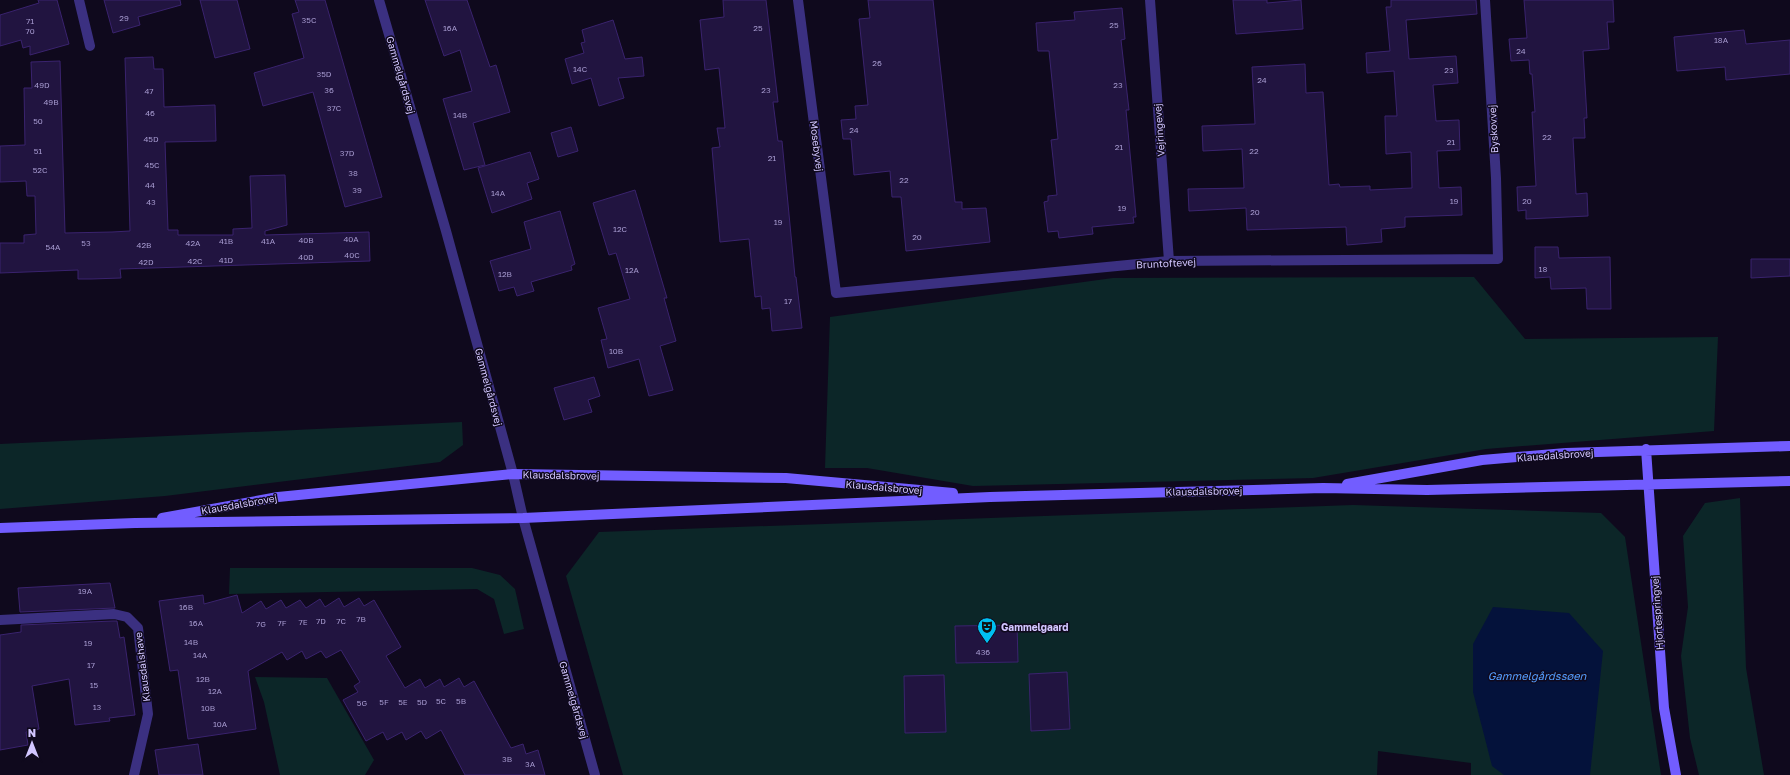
<svg xmlns="http://www.w3.org/2000/svg" width="1790" height="775" font-family="'Golos Text',sans-serif">
<style>
.green{fill:#0c2628}
.water{fill:#04123b}
.building{fill:#211440;stroke:#3a236e}
.lines{fill:none;stroke-linecap:round;stroke-linejoin:round}
.street{stroke:#3b3081;stroke-width:10}
.secondary{stroke:#725dff;stroke-width:10}
.labels{text-anchor:middle;stroke-width:3;stroke-linejoin:round;paint-order:stroke}
.number-label{font-size:8px;fill:#a69acf}
.street-label{font-size:10px;fill:#d2c6ff;stroke:#0f091d}
.poi-label{font-size:10px;font-weight:bold;fill:#d2c6ff;stroke:#0f091d;text-anchor:start}
.water-label{font-size:11px;font-style:italic;fill:#549dff;stroke:#0f091d}
</style>
<rect width="100%" height="100%" fill="#0f091d"/>
<path class="green" d="M1474,277L1525,339L1718,337L1714,431L1486,449L1313,478L973,486L867,468H825L830,317L1113,278Z
M462,422L463,445L440,462L165,496L0,509V444Z
M1740,498L1746,668L1764,775H1699L1690,738L1681,656L1688,607L1683,536L1705,503Z
M1353,505L1601,513L1625,537L1661,775H1471V763L1378,751L1377,775H623L566,576L599,532Z
M230,568H472L500,575L515,589L524,629L504,634L494,599L477,589L229,594Z
M255,677L327,678L374,760L365,775H280L264,702Z"/>
<path class="water" d="M1493,607L1569,613L1603,651L1590,775H1504L1492,766L1473,692V644Z"/>
<path class="building" d="M38,0H57L69,44L30,55V46L23,48L21,40L0,46V15L39,3Z
M104,0H180L181,5L138,17L140,25L113,33Z
M200,0H237L250,49L215,58Z
M295,0H325L382,197L345,207L313,92L263,106L254,73L304,58L292,14L299,12Z
M425,0H467L490,67L496,65L510,112L473,123L485,165L464,170L443,99L472,91L460,50L444,56Z
M723,0H766L778,102H773L778,141H782L795,277H796L802,328L772,331L770,308L762,309L761,296L755,297L749,239L720,242L712,148L720,147L717,128H725L719,68L705,70L700,20L724,17Z
M868,0H933L955,202H962V209L986,208L990,242L906,251L901,197H892L890,171L854,175L851,139H843L841,120L856,119L855,106L868,105L859,19L870,18Z
M1233,0H1267V3L1301,0L1303,29L1236,34Z
M1391,0H1476L1477,14L1406,20L1409,59L1456,56L1458,83L1433,85L1436,121L1459,120L1460,150L1437,151L1439,188L1461,187L1462,215L1405,217V227L1381,229L1382,242L1347,245L1346,227L1247,230L1246,208L1189,211L1188,189L1244,188L1242,149L1203,151L1202,126L1255,124L1252,67L1305,64L1306,93L1323,92L1329,185L1339,184L1340,187L1370,186V190L1412,188L1411,152L1386,154L1385,118V116H1397L1394,71L1367,73L1366,53L1390,51L1386,7H1391Z
M1524,0H1613L1614,22H1607L1609,49L1583,51L1587,118H1584L1585,138H1573L1576,194L1587,193L1588,216L1526,219V210L1518,211L1517,187L1536,186L1532,112H1535L1532,74H1530L1529,60L1511,61L1509,39L1527,38Z
M1122,8L1125,39L1121,40L1129,110H1126L1136,217H1133L1134,223L1092,227L1093,234L1059,238L1058,231L1048,232L1044,202L1048,201V196L1057,195L1051,140L1058,139L1049,51H1038L1036,23L1075,20L1074,12Z
M613,20L625,59L642,57L644,76L618,78L624,98L599,106L591,78L572,84L565,59L584,53L581,43L585,42L582,30Z
M1744,30L1746,44L1790,40V74L1726,80L1725,67L1677,71L1674,37Z
M153,57L154,69H163L164,107L215,105L216,141L165,142L168,230H178V235H233V229L252,228L250,176L285,175L287,225L265,231V235L369,232L370,261L120,269L121,278L91,279H78V270L0,273V243H24V235L36,234L35,196H27L26,181L0,182V146L25,145L24,88H32L31,62L60,61L65,233L112,232L130,231L125,58Z
M571,127L578,151L558,157L551,133Z
M530,152L539,179L527,183L532,199L492,213L478,168Z
M635,190L667,298H664L676,341L660,346L673,390L649,396L639,359L608,368L601,340L607,339L598,308L630,299L616,253L609,255L593,203Z
M560,211L575,264L571,266L572,270L531,282L534,291L517,296L514,287L499,291L490,261L531,249L524,222Z
M1535,247H1558L1559,258L1610,257L1611,309H1587L1586,288L1551,289L1550,277L1535,278Z
M1751,259H1790V276L1751,278Z
M594,377L600,396L588,400L592,412L564,420L554,388Z
M110,583L115,608L20,612L18,588Z
M203,595L204,604L237,595L242,613L261,601L266,609L281,600L286,608L300,600L306,608L320,599L325,607L339,598L344,607L359,598L364,606L374,600L401,647L386,656L405,688L420,679L425,688L440,679L444,687L459,678L464,687L474,681L511,748L523,744L526,754L538,750L545,775H465L441,730L426,739L421,731L406,740L402,732L387,740L383,732L366,741L343,700L358,692L354,686L360,682L341,650L326,658L321,651L306,659L302,651L287,660L282,652L248,671L256,729L188,739L178,670L170,671L159,601Z
M113,621H117L120,638L124,637L135,715L109,718L110,721L75,725L69,679L32,686L39,729L26,732L28,745L0,750V635L21,632V625Z
M1017,625L1018,662L956,663L955,626Z
M1067,672L1070,729L1031,731L1029,674Z
M944,675L946,732L905,733L904,676Z
M198,744L203,775H159L155,750Z"/>
<g class="lines">
<path class="street" d="M79,0L90,46
M379,0L446,231L513,474L523,518L595,775
M798,0L836,293L1169,261L1498,259L1496,178L1485,0
M1150,0L1169,261
M0,620L114,614L127,617L138,628L148,714L134,775"/>
<path class="secondary" d="M1646,449L1664,708L1676,775
M1347,484L1482,460L1566,453L1790,446
M162,518L278,497L513,474L786,478L953,493
M0,528L135,523L523,518L990,497L1323,488L1427,490L1790,481"/>
</g>
<defs>
<symbol id="theatre-pin" viewBox="-11 -11 22 30"><path d="M0 17L-7.5 6A9.5 9.5 0 1 1 7.5 6Z" fill="#00bff1" stroke="#0f091d"/><path d="M-5-5.5Q0-4 5-5.5V0Q5 5 0 6Q-5 5-5 0ZM-3.3-2.5H-1v1.5H-3.3ZM1-2.5H3.3v1.5H1ZM-2.8 1Q0 5.5 2.8 1Z" fill="#111"/></symbol>
</defs>
<g fill-rule="evenodd">
<use href="#theatre-pin" x="976" y="616" width="22" height="30"/>
</g>
<g class="labels">
<g class="number-label">
<text x="124" y="21">29</text>
<text x="309" y="23">35C</text>
<text x="30" y="24">71</text>
<text x="1114" y="28">25</text>
<text x="450" y="31">16A</text>
<text x="758" y="31">25</text>
<text x="30" y="34">70</text>
<text x="1721" y="43">18A</text>
<text x="1521" y="54">24</text>
<text x="877" y="66">26</text>
<text x="580" y="72">14C</text>
<text x="1449" y="73">23</text>
<text x="324" y="77">35D</text>
<text x="1262" y="83">24</text>
<text x="42" y="88">49D</text>
<text x="1118" y="88">23</text>
<text x="329" y="93">36</text>
<text x="766" y="93">23</text>
<text x="149" y="94">47</text>
<text x="51" y="105">49B</text>
<text x="334" y="111">37C</text>
<text x="150" y="116">46</text>
<text x="460" y="118">14B</text>
<text x="38" y="124">50</text>
<text x="854" y="133">24</text>
<text x="1547" y="140">22</text>
<text x="151" y="142">45D</text>
<text x="1451" y="145">21</text>
<text x="1119" y="150">21</text>
<text x="38" y="154">51</text>
<text x="1254" y="154">22</text>
<text x="347" y="156">37D</text>
<text x="772" y="161">21</text>
<text x="152" y="168">45C</text>
<text x="40" y="173">52C</text>
<text x="353" y="176">38</text>
<text x="904" y="183">22</text>
<text x="150" y="188">44</text>
<text x="357" y="193">39</text>
<text x="498" y="196">14A</text>
<text x="1454" y="204">19</text>
<text x="1527" y="204">20</text>
<text x="151" y="205">43</text>
<text x="1122" y="211">19</text>
<text x="1255" y="215">20</text>
<text x="778" y="225">19</text>
<text x="620" y="232">12C</text>
<text x="917" y="240">20</text>
<text x="351" y="242">40A</text>
<text x="306" y="243">40B</text>
<text x="226" y="244">41B</text>
<text x="268" y="244">41A</text>
<text x="86" y="246">53</text>
<text x="193" y="246">42A</text>
<text x="144" y="248">42B</text>
<text x="53" y="250">54A</text>
<text x="352" y="258">40C</text>
<text x="306" y="260">40D</text>
<text x="226" y="263">41D</text>
<text x="195" y="264">42C</text>
<text x="146" y="265">42D</text>
<text x="1543" y="272">18</text>
<text x="632" y="273">12A</text>
<text x="505" y="277">12B</text>
<text x="788" y="304">17</text>
<text x="616" y="354">10B</text>
<text x="85" y="594">19A</text>
<text x="186" y="610">16B</text>
<text x="361" y="622">7B</text>
<text x="321" y="624">7D</text>
<text x="341" y="624">7C</text>
<text x="303" y="625">7E</text>
<text x="196" y="626">16A</text>
<text x="282" y="626">7F</text>
<text x="261" y="627">7G</text>
<text x="191" y="645">14B</text>
<text x="88" y="646">19</text>
<text x="983" y="655">436</text>
<text x="200" y="658">14A</text>
<text x="91" y="668">17</text>
<text x="203" y="682">12B</text>
<text x="94" y="688">15</text>
<text x="215" y="694">12A</text>
<text x="441" y="704">5C</text>
<text x="461" y="704">5B</text>
<text x="384" y="705">5F</text>
<text x="403" y="705">5E</text>
<text x="422" y="705">5D</text>
<text x="362" y="706">5G</text>
<text x="97" y="710">13</text>
<text x="208" y="711">10B</text>
<text x="220" y="727">10A</text>
<text x="507" y="762">3B</text>
<text x="530" y="767">3A</text>
</g>
<g class="street-label">
<text transform="translate(401 75) rotate(74)" y="4">Gammelgårdsvej</text>
<text transform="translate(1493 129) rotate(-93)" y="4">Byskovvej</text>
<text transform="translate(1159 130) rotate(-94)" y="4">Vejringevej</text>
<text transform="translate(817 146) rotate(83)" y="4">Mosebyvej</text>
<text transform="translate(1166 263) rotate(-3)" y="4">Bruntoftevej</text>
<text transform="translate(489 387) rotate(75)" y="4">Gammelgårdsvej</text>
<text transform="translate(1555 455) rotate(-4)" y="4">Klausdalsbrovej</text>
<text transform="translate(561 475) rotate(1)" y="4">Klausdalsbrovej</text>
<text transform="translate(884 487) rotate(5)" y="4">Klausdalsbrovej</text>
<text transform="translate(1204 491) rotate(-1)" y="4">Klausdalsbrovej</text>
<text transform="translate(239 504) rotate(-10)" y="4">Klausdalsbrovej</text>
<text transform="translate(1657 613) rotate(-94)" y="4">Hjortespringvej</text>
<text transform="translate(142 667) rotate(-97)" y="4">Klausdalshave</text>
<text transform="translate(574 700) rotate(74)" y="4">Gammelgårdsvej</text>
</g>
<g class="poi-label">
<text x="1001" y="631">Gammelgaard</text>
</g>
<g class="water-label">
<text x="1537" y="680">Gammelgårdssøen</text>
</g>
</g>
<g transform="translate(32 743)" stroke="#0f091d" stroke-width="3" paint-order="stroke">
<path d="M0-3L7 15L0 10L-7 15Z" fill="#d2c6ff"/>
<text y="-6" font-size="11" font-weight="bold" text-anchor="middle" fill="#d2c6ff">N</text>
</g>
</svg>
